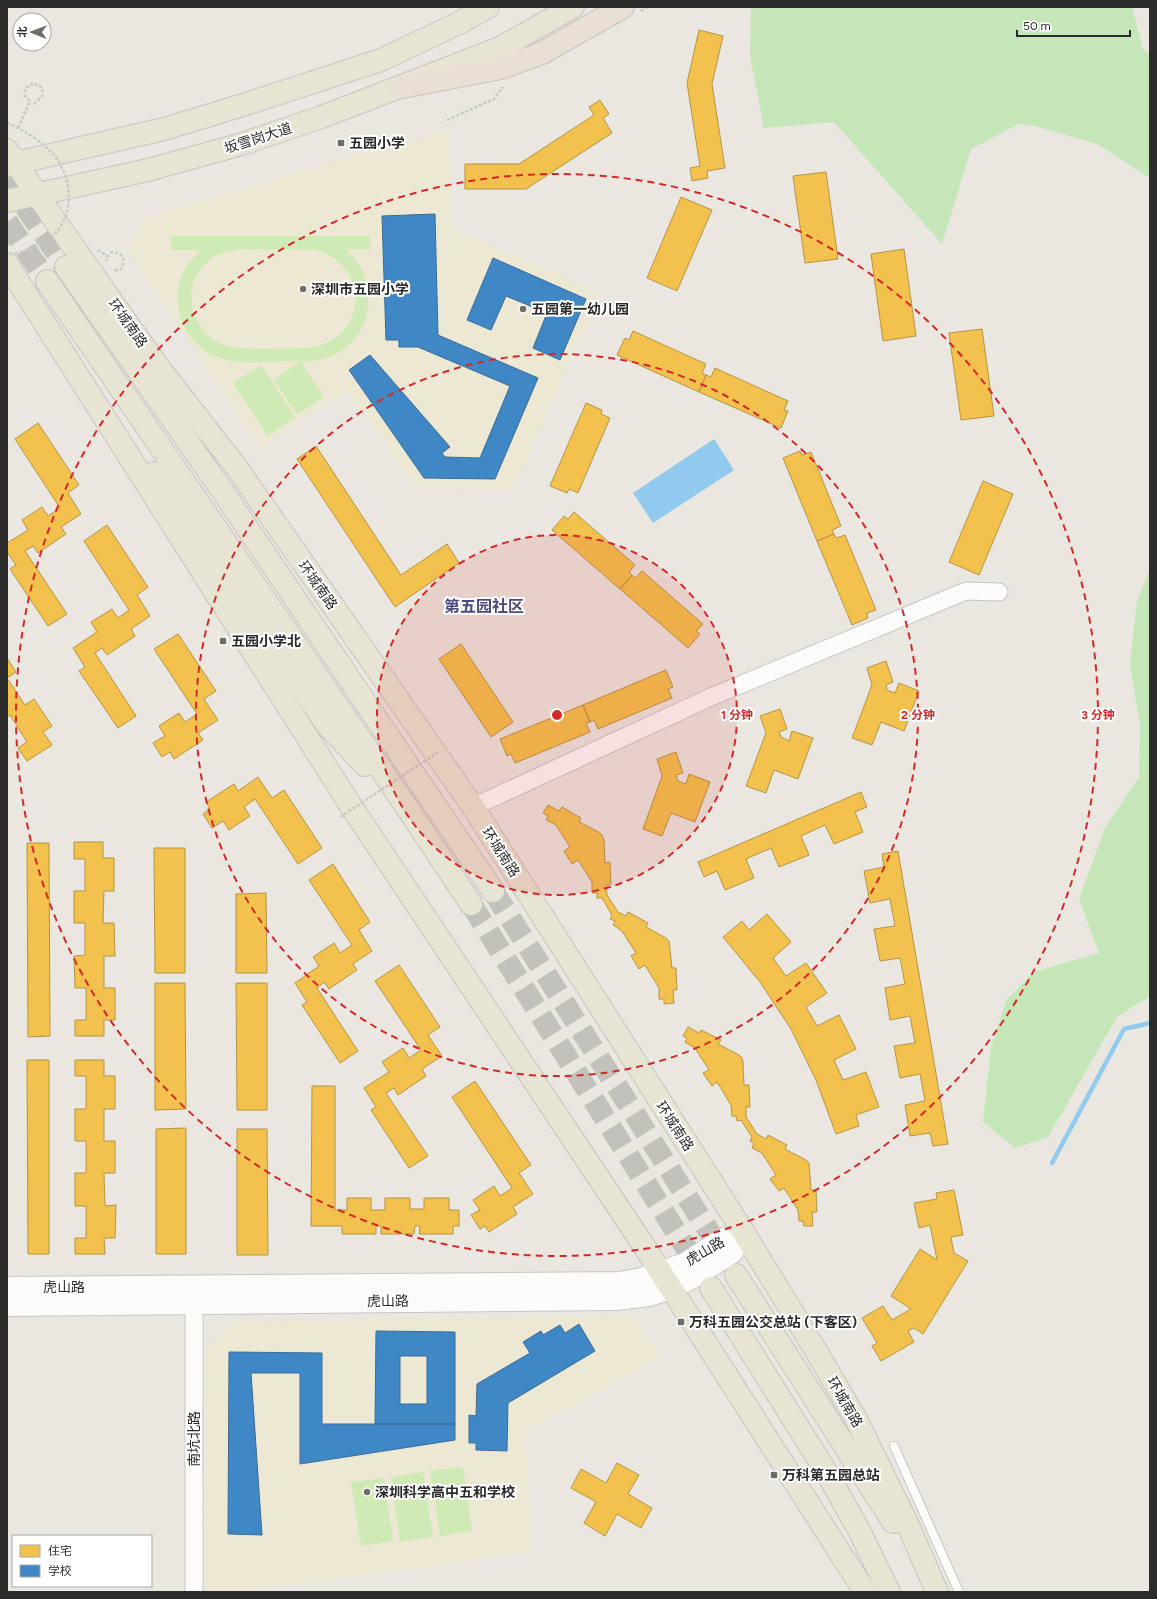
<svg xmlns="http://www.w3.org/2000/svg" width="1157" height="1599" font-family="Figtree,'Noto Sans SC',sans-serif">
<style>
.education{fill:#ece8d4}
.green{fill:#c5e6b8}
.pitch{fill:#d0eab6;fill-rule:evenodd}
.water{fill:#92caed}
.homes{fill:#f2c14e;stroke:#b69444}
.schools{fill:#3f88c5;stroke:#396c97;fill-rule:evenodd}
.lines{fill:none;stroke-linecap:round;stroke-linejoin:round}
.stream{stroke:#92caed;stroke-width:4.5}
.primary-tunnel{stroke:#c3c1bc;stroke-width:22;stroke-dasharray:22 11;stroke-linecap:butt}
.lane-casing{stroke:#c7c6c6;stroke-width:10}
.street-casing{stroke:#c7c6c6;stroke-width:19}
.secondary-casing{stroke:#c7c6c6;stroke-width:24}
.primary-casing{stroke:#c5c4c1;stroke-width:24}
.highway-casing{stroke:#c5c4c1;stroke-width:24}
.path{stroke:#c8c8c7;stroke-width:2.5;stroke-dasharray:3 2;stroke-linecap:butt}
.lane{stroke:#fcfbfa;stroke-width:8}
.street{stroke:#fcfbfa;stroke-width:17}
.secondary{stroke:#fcfbfa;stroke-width:22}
.primary{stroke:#e7e4d3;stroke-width:22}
.highway{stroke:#e9dfd3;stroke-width:22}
.path-bridge{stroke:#c8c8c7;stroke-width:2.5;stroke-dasharray:3 2;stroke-linecap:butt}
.ring{fill:none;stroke:#d62828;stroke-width:2;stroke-dasharray:7 5}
.poi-dot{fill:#6e6d6a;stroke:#fff;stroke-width:1.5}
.labels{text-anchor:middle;stroke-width:4;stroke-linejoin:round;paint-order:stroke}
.street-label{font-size:14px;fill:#2b2b2b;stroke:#fff}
.poi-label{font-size:14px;font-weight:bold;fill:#2b2b2b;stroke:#fff;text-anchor:start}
.quarter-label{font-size:16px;font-weight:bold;fill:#4a4c7d;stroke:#fff}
.centre{fill:#d62828;stroke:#fff;stroke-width:2}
.ring-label{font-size:12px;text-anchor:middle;font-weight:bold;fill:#d62828;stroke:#fff;stroke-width:4;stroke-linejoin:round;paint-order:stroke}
</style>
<rect width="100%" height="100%" fill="#e9e7e0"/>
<path class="education" d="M449,130L452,228L600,293L514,489L417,488L347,391L261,448L128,252L143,218L327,163Z
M633,1315L661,1358L525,1432L533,1552L243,1592H205L206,1350L234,1321Z"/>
<path class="green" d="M751,7H1132L1143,49L1150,54V178L1097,144L1035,126L1019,124L971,149L942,244L834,122L764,128L750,56Z
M1150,569V996L1117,1017L1048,1137L1015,1148L983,1122L991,1048L1006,1001L1033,972L1099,953L1079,899L1105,828L1139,777L1140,725L1130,665L1137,601Z"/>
<path class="pitch" d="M171,236H370V249H346C354,258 363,267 366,280C375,309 361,345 331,356C321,360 311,361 301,362L324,397L297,415L274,380L300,361C279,361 247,365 227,360C191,353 170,314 180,280C184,268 192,259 201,250H171ZM240,249L317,250C373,268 366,342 307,348C285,348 236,352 219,343C187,326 181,281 211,259C219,253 229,251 240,249Z
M261,365L295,417L268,436L233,383Z
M463,1467L472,1531L440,1536L430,1471Z
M423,1472L433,1537L400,1542L391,1477Z
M384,1478L393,1541L361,1546L351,1482Z"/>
<path class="water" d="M714,439L734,470L653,523L633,493Z"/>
<path class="homes" d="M699,30L723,36L712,84L725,168L707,171L708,178L692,181L690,168L700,166L687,83Z
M600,100L609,114L603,118L612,133L526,189H465V164H519L594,115L589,107Z
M826,172L838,259L805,263L793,176Z
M681,197L712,210L677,291L647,278Z
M904,249L916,336L883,341L871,254Z
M982,329L994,416L961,420L949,333Z
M633,331L706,364L702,373L706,375L699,392L617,355L625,338L629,340Z
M715,368L788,401L784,410L788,411L781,428L699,392L706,375L711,377Z
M586,403L602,410L601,414L610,418L578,493L569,489L567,493L550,486Z
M38,423L79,485L68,493L81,514L61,527L66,534L38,553L33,546L25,551L67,614L48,626L10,569L16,565L7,552V543L28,530L22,520L42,507L48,516L60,508L15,439Z
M316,446L401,575L447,544L459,563L395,607L297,459Z
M800,451L802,455L811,452L841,526L832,530L834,534L817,541L783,458Z
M983,481L1013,494L979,575L949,562Z
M574,512L635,565L629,572L632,575L620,589L552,530L564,516L568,519Z
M107,525L148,587L137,595L150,616L131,629L135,636L107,655L102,648L95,653L136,716L118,728L79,671L85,667L73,648L97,632L91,622L112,609L118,618L129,610L84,541Z
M834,534L836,538L845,535L876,610L867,613L868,618L852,625L817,541Z
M642,571L703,624L696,631L700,634L688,648L620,589L632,575L635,578Z
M178,634L216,691L204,699L218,720L198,733L203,740L174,759L170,752L162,757L153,743L165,736L159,726L179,713L185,722L197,714L154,649Z
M461,644L513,722L491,737L439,659Z
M7,658L16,672L7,678L25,705L34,699L52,726L43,732L52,745L27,761L18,748L27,742L10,715L7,717Z
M886,661L893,682L886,685L887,690L895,693L899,683L919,691L904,731L881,722L872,745L852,738L872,685L867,668Z
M666,670L673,687L668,689L672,698L598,729L594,720L590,722L583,705Z
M583,705L590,722L586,723L590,732L515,763L511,754L507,756L500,739Z
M780,709L787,729L779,732L781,737L789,741L792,731L813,738L798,779L774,770L766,793L746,786L766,733L760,716Z
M676,752L683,773L676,775L678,781L686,784L689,774L710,782L695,822L671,813L662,836L643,829L662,776L657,759Z
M258,777L272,798L284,790L322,848L298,864L255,799L244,807L250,816L229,830L223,821L212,828L203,814L210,809L206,802L234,784L238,791Z
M861,792L867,807L855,812L863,832L834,844L825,825L801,836L809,855L779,867L771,848L746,859L754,878L725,890L717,871L704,877L698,862Z
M548,805L559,811L562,807L581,818L579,822L599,832L602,835L604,840L605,863L610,862L611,884L606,885L607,895L618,912L626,916L628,912L648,923L646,927L666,938L669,941L672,968H676L677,990H673L674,1003L664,1004V999H659V988L645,965L639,969L631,956L636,953L622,931L613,925L615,921L610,919L612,915L602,898H597V893H592V882L578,860L572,864L564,851L570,847L556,825L546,820L548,816L543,813Z
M74,842H103V858H114V891H104L103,923H114L115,956H104V988H115V1020H104V1036H75V1020H86V988H75L74,956L85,955V923H74V891H85V859H74Z
M27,843H49L50,1036L28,1037Z
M154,848H185V973H155Z
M898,851L948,1144L933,1146L930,1133L910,1136L905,1105L925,1101L920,1074L900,1078L894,1046L915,1043L910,1016L890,1020L885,988L905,984L900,958L880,961L874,929L895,926L890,899L870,903L864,871L884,867L882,854Z
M333,864L370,922L359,930L372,951L353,964L357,970L329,989L324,982L317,988L358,1051L340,1063L302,1005L307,1002L295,983L319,966L313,957L334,943L340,953L352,945L309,880Z
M266,893L267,973H236V894Z
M767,914L791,942L773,958L786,976L806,963L827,993L806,1007L817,1026L839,1015L856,1049L834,1060L843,1080L866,1072L879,1107L856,1115L859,1126L836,1134L816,1080L791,1029L760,982L723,937L742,921L749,930Z
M399,965L440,1027L428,1035L442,1056L422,1069L426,1076L398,1095L394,1088L386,1093L428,1156L409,1168L371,1110L376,1107L364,1088L389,1072L382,1062L403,1048L409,1058L421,1050L375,981Z
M155,983H185L186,1109L155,1110Z
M236,983H267V1110H237Z
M688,1027L699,1033L701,1030L721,1040L718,1044L739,1055L742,1058L743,1062L744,1085H749L750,1107H746V1117L757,1134L766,1139L768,1135L787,1145L785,1149L806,1160L809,1163L811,1190H816L817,1212H812L813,1226H804L803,1221H799L798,1210L784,1188L779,1191L770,1179L776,1175L762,1153L752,1148L754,1143L750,1141L752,1137L741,1120L737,1121L736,1116H732L731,1105L717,1082L712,1086L703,1073L709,1070L695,1048L685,1042L687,1038L683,1036Z
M27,1060H49V1254H28Z
M75,1060H104V1076H115V1109H104V1141H115V1173H104L105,1206L116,1205L115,1238H104L105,1254H75V1238H86V1206H75V1173H86V1141H75V1109H86V1076H75Z
M475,1081L531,1165L519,1173L533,1194L513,1207L517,1214L489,1232L485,1226L480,1229L471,1215L480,1210L473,1200L494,1186L500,1196L512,1188L452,1097Z
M312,1086H335V1210H347V1198H371V1210H385V1198H410V1209H424V1198H449V1210H459V1226H453V1234H419L420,1226H415L414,1234H381V1226H376V1234H342V1226H311Z
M186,1128V1254H156V1129Z
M237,1129H267L268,1255H237Z
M954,1190L963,1235L951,1237L954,1253L968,1261L923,1334L914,1328L908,1331L914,1342L881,1361L872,1346L877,1343L862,1318L883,1306L892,1320L911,1309L891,1296L920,1249L937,1260L930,1225L919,1228L914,1203L937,1199L936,1193Z
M617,1463L639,1475L628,1494L652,1508L641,1528L617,1514L605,1536L584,1523L596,1502L571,1488L581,1469L606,1483Z"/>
<path class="schools" d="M435,214L438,335L538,378L495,479L424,478L349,370L370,355L450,447L442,453L445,457L480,458L510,386L418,347H399V340H386L382,216Z
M493,258L586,299L560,360L533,348L547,313L506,296L491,330L467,320Z
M579,1324L595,1351L508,1403L507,1451L476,1450V1443H469V1415L476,1416L477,1384L530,1353L523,1342L541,1331L543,1335L560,1325L565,1333Z
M376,1331L455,1332V1424H375ZM400,1356H427V1404H400Z
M229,1352L322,1353V1424H455V1440L300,1464V1373H251L262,1535L228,1534Z"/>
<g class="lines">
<path class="stream" d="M1052,1163L1124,1029L1150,1023"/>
<path class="primary-tunnel" d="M7,179L66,267
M7,222L47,281
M493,891L727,1260
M471,904L703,1275"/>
<defs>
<path id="lane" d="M894,1446L959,1592"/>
<path id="street" d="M473,807L711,697L966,591L999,592
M194,1292V1592"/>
<path id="secondary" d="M7,1288L620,1283L642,1279L685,1264L724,1239L741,1234
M7,1305L616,1299L649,1295L670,1288L693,1277L732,1252L744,1233"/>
<path id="primary" d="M7,150L58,225L159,368L237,468L473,807L744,1233L816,1351L856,1419L908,1525L937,1592
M7,165L164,129L243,105L381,60L459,23L488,7
M7,201L148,170L242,144L319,118L500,48L573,7
M7,264L351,806L644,1246L865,1592
M66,267L223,492L493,891
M47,281L410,812L471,904
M154,473L175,499L328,726L365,765
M736,1275L893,1522
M711,1288L827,1473L860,1532L889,1592"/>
<path id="highway" d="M397,88L501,68L542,53L623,7"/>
</defs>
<use href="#lane" class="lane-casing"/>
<use href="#street" class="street-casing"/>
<use href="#secondary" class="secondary-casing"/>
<use href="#primary" class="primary-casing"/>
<use href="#highway" class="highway-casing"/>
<path class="path" d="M641,11L647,7
M447,120L494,99L503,87
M18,128L30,101L25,96L26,88L33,83L41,87C46,97 39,98 34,104
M98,250L108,256L106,261
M110,252C118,253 123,254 124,262L121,269L113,271"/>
<use href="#lane" class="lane"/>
<use href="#street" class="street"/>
<use href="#secondary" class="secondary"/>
<use href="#primary" class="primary"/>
<use href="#highway" class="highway"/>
<path class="path-bridge" d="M7,123C26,131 49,145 60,164C79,198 67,239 28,250C21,252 14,254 7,254
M340,817L440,751"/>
</g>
<circle cx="557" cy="715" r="180" fill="#d62828" fill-opacity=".12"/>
<g class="ring">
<circle cx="557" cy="715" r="180"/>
<circle cx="557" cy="715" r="361"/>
<circle cx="557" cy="715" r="541"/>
</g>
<g class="poi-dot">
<rect x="337" y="139" width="8" height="8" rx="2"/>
<circle cx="303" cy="289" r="4"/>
<circle cx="523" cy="309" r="4"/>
<rect x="219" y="637" width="8" height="8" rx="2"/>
<rect x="677" y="1318" width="8" height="8" rx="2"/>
<rect x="770" y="1471" width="8" height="8" rx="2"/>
<circle cx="367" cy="1492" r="4"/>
</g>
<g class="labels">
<g class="street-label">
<text transform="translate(258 138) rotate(-18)" y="5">坂雪岗大道</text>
<text transform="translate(128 323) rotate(55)" y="5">环城南路</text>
<text transform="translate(318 585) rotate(55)" y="5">环城南路</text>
<text transform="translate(501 852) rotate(57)" y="5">环城南路</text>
<text transform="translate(675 1126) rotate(57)" y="5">环城南路</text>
<text transform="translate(705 1251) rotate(-30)" y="5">虎山路</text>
<text x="64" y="1292">虎山路</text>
<text transform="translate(388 1301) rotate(-1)" y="5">虎山路</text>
<text transform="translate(845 1402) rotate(60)" y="5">环城南路</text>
<text transform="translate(194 1439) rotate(-90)" y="5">南坑北路</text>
</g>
<g class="poi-label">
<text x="349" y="148">五园小学</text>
<text x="311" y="294">深圳市五园小学</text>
<text x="531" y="314">五园第一幼儿园</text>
<text x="231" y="646">五园小学北</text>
<text x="689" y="1327">万科五园公交总站 (下客区)</text>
<text x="782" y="1480">万科第五园总站</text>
<text x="375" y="1497">深圳科学高中五和学校</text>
</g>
<g class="quarter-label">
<text x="484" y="612">第五园社区</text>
</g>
</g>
<circle cx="557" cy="715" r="6" class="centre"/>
<g class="ring-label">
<text x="737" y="719">1 分钟</text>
<text x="918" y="719">2 分钟</text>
<text x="1098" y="719">3 分钟</text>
</g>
<rect width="1157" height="1599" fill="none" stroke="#2b2b2b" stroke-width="16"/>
<rect x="12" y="1535" width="140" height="52" fill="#ffffff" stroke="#aaaaaa"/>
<rect x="20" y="1545" width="20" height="12" fill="#f2c14e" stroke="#aaaaaa"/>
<text x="48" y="1555" font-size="12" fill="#2b2b2b">住宅</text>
<rect x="20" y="1565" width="20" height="12" fill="#3f88c5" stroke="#aaaaaa"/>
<text x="48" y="1575" font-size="12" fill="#2b2b2b">学校</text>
<g transform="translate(32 32) rotate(271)"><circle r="19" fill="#ffffff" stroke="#aaaaaa"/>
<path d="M0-3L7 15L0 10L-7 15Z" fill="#6e6d6a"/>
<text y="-6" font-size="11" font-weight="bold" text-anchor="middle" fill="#2b2b2b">北</text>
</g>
<path d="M1017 30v6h113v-6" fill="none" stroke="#2b2b2b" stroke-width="2"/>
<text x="1023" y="30" font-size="12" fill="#2b2b2b" stroke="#ffffff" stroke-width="3" paint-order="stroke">50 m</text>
</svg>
